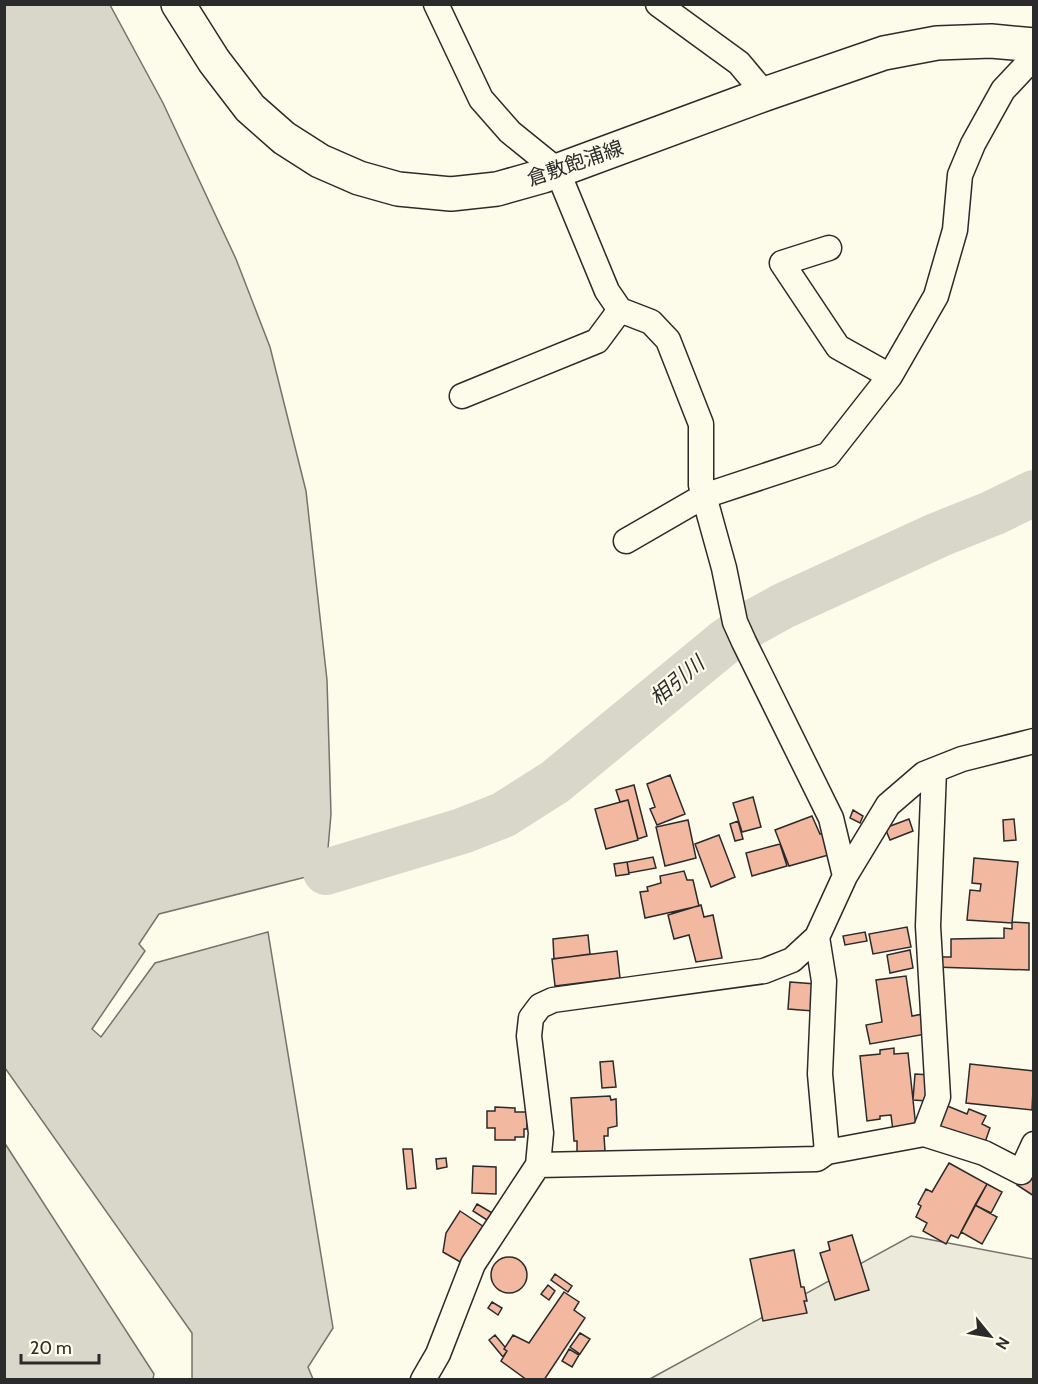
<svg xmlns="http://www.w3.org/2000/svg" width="1038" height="1384" font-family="Cabin,'Noto Sans JP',sans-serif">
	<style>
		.green { fill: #ecebdb; stroke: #74746e; stroke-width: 1.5 }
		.water { fill: #d8d7c9; stroke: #74746e; stroke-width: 1.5 }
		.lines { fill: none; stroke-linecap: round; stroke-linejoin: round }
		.river { stroke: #d8d7c9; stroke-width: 46 }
		.building { fill: #f2b8a0; stroke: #2b2b2b; stroke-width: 1.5 }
		.minor-casing { stroke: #2b2b2b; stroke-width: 27 }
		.primary-casing { stroke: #2b2b2b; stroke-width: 36 }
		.minor { stroke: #fdfbea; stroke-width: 24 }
		.primary { stroke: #fdfbea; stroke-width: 33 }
		.labels { text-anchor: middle; stroke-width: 4.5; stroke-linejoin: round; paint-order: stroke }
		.street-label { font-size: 20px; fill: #2b2b2b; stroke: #fdfbea }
		.water-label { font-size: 21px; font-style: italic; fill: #2b2b2b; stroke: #fdfbea }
	</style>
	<rect width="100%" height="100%" fill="#fdfbea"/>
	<path class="green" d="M911 1236 1033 1259V1379L648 1380Z"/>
	<path class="water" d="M4 5H110L163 103 236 259 270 347 306 491 327 680 331 814 326 872 159 914 139 944 145 951 92 1029 101 1037 155 963 268 932 333 1328 308 1367 313 1379H192V1333L5 1068Z
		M4 1142 154 1374 153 1379H5Z"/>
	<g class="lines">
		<path class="river" d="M326 872 462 831 503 815 555 782 726 641 754 622 783 606 938 535 993 513 1034 493"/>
	</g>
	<path class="building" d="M670 775 685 814 657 825 650 809 655 807 647 784Z
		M634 785 647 836 638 839 628 800 620 802 616 790Z
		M753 797 761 827 742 832 733 803Z
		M628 800 638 840 606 849 595 809Z
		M853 810 863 816 860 823 850 818Z
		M812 816 820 834 826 832 832 854 789 866 775 830Z
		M909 819 913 831 890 840 885 828Z
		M1014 819 1016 840 1004 841 1003 820Z
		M688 820 696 858 665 866 656 827Z
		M738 821 743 839 735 841 730 824Z
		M719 835 735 877 711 887 695 844Z
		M780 844 787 866 752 876 746 853Z
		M653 857 656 868 629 873 627 862Z
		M974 858 1018 862 1012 923 967 920 970 890 980 891 981 884 972 883Z
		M627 862 629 874 616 876 614 864Z
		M684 871 687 880H693L699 906 645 918 640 892 648 891 647 887 661 883 660 876Z
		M701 905 704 917 713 915 722 958 696 962 689 935 674 939 668 915Z
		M1012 922 1029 923V970L934 967V957H951V939L1004 938V928L1012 929Z
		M907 927 911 947 873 954 869 934Z
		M865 932 867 941 845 945 843 936Z
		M588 935 590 954 554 959 553 939Z
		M910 950 913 968 890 973 887 955Z
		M617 951 620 978 555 986 552 959Z
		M906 976 912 1016 923 1014 926 1034 870 1044 866 1025 882 1022 876 980Z
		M790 982 816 984 813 1011 788 1009Z
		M894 1048V1054L908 1053 916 1128 893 1131 891 1115 880 1116V1119L867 1121 860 1056 880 1054V1050Z
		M613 1061 616 1087 602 1088 600 1062Z
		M970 1064 1034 1071 1032 1110 966 1103Z
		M915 1074 930 1075 927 1101 913 1100Z
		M610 1096 611 1100 616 1099 617 1126 608 1128V1136H604L605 1151 577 1153V1141H574L571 1098Z
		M945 1105 967 1114 969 1109 986 1116 982 1124 990 1128 983 1148 933 1130Z
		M495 1107 515 1108V1112H527V1129H524V1137H515V1140H495V1128H487V1111H495Z
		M403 1149H412L416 1188 407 1189Z
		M446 1158 447 1167 437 1169 436 1159Z
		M949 1163 987 1184 958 1238 951 1235 946 1244 923 1231 927 1223 916 1217 921 1206 918 1204 926 1189 932 1192Z
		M1032 1164 1034 1165V1196L1017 1185Z
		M473 1166 496 1167V1194L472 1193Z
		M987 1184 1002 1192 991 1213 975 1205Z
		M477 1204 494 1214 490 1222 473 1211Z
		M975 1205 997 1217 982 1244 961 1232Z
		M460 1211 484 1227 462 1263 443 1252 446 1233Z
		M852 1235 869 1290 835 1300 820 1253 830 1250 828 1242Z
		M794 1250 801 1287H804L807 1301H804L807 1313 763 1321 750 1259Z
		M491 1275a18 18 0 1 1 36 0a18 18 0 1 1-36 0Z
		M555 1274 572 1286 568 1292 551 1280Z
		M548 1285 555 1291 549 1300 541 1294Z
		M564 1292 579 1302 574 1310 585 1318 544 1380H527L501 1361 507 1351 504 1349 513 1335 529 1343Z
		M492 1302 502 1308 498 1315 488 1308Z
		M580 1333 590 1339 580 1354 570 1347Z
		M495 1335 505 1347 504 1349 507 1351 503 1357 489 1340Z
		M569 1349 579 1355 572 1367 562 1361Z"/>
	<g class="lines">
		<defs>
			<path id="minor" d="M436 4 481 99 510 132 557 170 607 291 620 310 651 322 668 340 701 424V485L724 568 735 622 744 642 831 818 845 876
				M658 4 739 63 765 94
				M890 376 936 296 955 230 960 175 973 144 1003 90 1034 57
				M462 396 597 341 620 310
				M626 541 704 496 828 455 890 376 838 347 782 263 829 248
				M817 937 824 981 820 1074 827 1152
				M924 1134 984 1153 1021 1172 1034 1144
				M538 1165 817 1159 827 1152 924 1134 938 1097 928 926 934 770
				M423 1380 438 1354 473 1264 538 1165 541 1133 529 1036 531 1018 540 1006 553 1000 764 971 792 960 817 937 845 876 888 805 924 774 962 759 1034 741"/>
			<path id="primary" d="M178 4 214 61 250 108 284 138 320 161 359 178 398 189 451 194 497 189 543 176 765 94 884 53 937 43 991 41 1034 45"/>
		</defs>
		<use href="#minor" class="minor-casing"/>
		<use href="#primary" class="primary-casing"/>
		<use href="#minor" class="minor"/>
		<use href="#primary" class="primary"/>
	</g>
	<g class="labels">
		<g class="street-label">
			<text transform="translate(575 163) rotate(-19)" y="7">倉敷飽浦線</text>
		</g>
		<g class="water-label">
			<text transform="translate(677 681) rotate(-40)" y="7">相引川</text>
		</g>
	</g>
	<rect width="1038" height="1384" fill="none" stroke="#2b2b2b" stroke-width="12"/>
	<g transform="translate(990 1336) rotate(120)" stroke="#fdfbea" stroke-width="4.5" paint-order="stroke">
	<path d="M0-4.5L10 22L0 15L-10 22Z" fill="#2b2b2b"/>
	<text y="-9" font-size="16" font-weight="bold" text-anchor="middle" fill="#2b2b2b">N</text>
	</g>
	<path d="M21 1354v9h78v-9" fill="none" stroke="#2b2b2b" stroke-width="3"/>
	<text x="30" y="1354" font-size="18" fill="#2b2b2b" stroke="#fdfbea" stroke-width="4.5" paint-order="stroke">20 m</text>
</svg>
